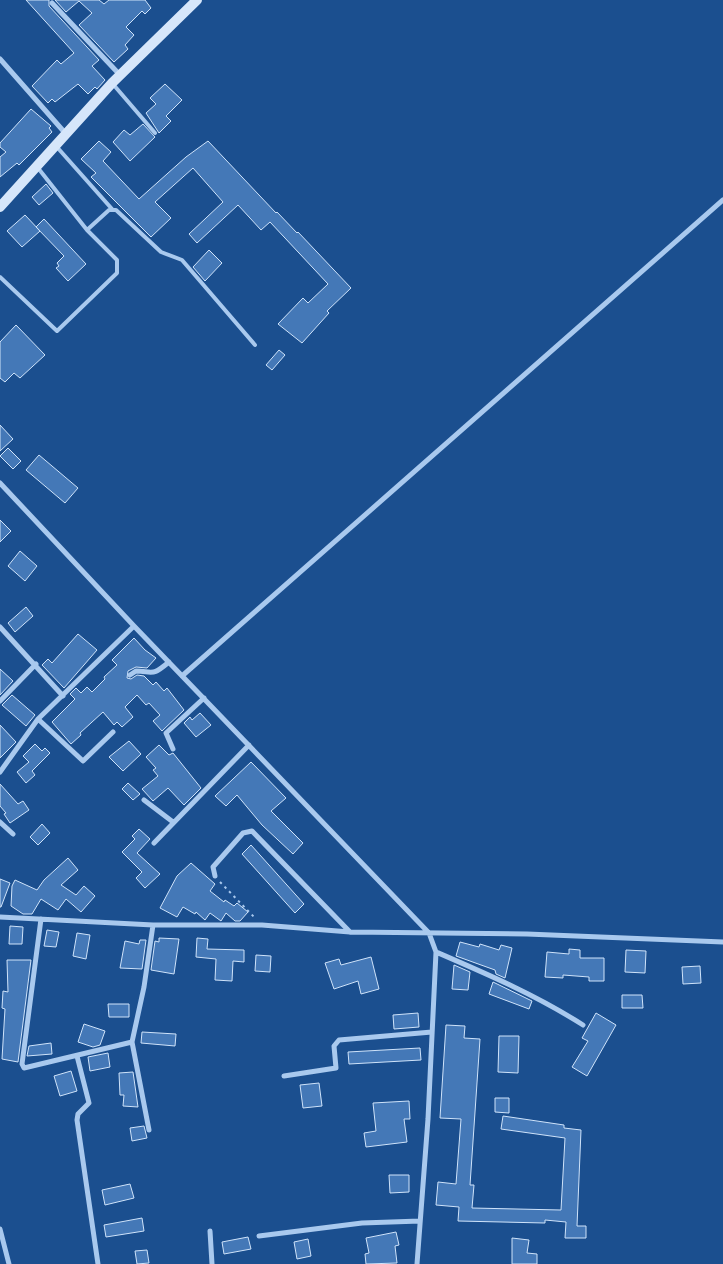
<svg xmlns="http://www.w3.org/2000/svg" width="723" height="1264" font-family="'Asap Condensed',sans-serif">
	<style>
		.building { fill: #4478b7; stroke: #cfe3fa }
		.lines { fill: none; stroke-linecap: round; stroke-linejoin: round }
		.path { stroke: #a9c9ee; stroke-width: 2; stroke-dasharray: 2.5 4; stroke-linecap: butt }
		.service { stroke: #a9c9ee; stroke-width: 4 }
		.minor { stroke: #a9c9ee; stroke-width: 5 }
		.secondary { stroke: #d6e6fa; stroke-width: 10 }
	</style>
	<rect width="100%" height="100%" fill="#1b4f8f"/>
	<path class="building" d="M26 0H49V6L99 60 92 66 105 80 97 89 95 87 88 94 78 84 55 102 52 99 48 103 32 86 57 60 61 64 74 53Z
		M55 0H99L104 4 109 0H145L151 8 145 14 142 11 126 27 134 35 125 45 128 49 114 62 79 25 92 13 79 1 66 12Z
		M165 84 182 100 166 116 171 121 159 133 146 113 156 104 150 98Z
		M31 109 51 126 49 128 52 132 19 165 17 163 0 177V157L6 152 0 147V143Z
		M143 124 155 137 130 161 113 142 124 130 130 135Z
		M99 141 111 152 103 161 139 199 186 157 208 141 276 213 277 212 297 233 298 232 351 288 327 311 329 313 302 343 278 324 303 298 308 303 328 284 270 222 261 230 238 205 197 243 189 234 223 202 193 168 155 202 171 218 151 237 91 177 96 173 81 159Z
		M46 184 53 193 39 205 32 197Z
		M25 215 40 231 22 247 7 231Z
		M44 219 86 264 68 281 56 268 59 266 57 263 64 256 36 227Z
		M209 250 222 263 205 281 193 267Z
		M16 325 45 355 20 378 14 373 5 382 0 378V342Z
		M279 350 285 355 272 370 266 365Z
		M0 425 13 439 0 451Z
		M8 448 21 461 13 469 0 456Z
		M39 455 78 488 65 503 26 470Z
		M0 520 11 531 0 542Z
		M20 551 37 566 25 581 8 566Z
		M26 607 33 616 15 632 8 623Z
		M78 634 97 650 64 688 42 665 48 659 52 663Z
		M134 638 145 650 156 658 147 668 136 667 128 671 127 678 131 679 137 675 144 676 153 685 156 682 164 691 167 688 184 710 162 731 153 721 160 715 149 703 146 705 137 695 125 707 133 717 122 727 117 722 114 725 103 712 80 733 81 735 71 744 52 722 75 699 70 694 76 688 81 693 87 687 92 692 105 679 104 677 117 665 112 660Z
		M0 669 13 681 0 695Z
		M12 695 35 715 26 726 2 705Z
		M200 713 211 725 196 737 184 723 190 717 192 720Z
		M0 725 16 742 0 758Z
		M129 741 141 754 123 771 109 757Z
		M35 744 42 751 45 748 50 753 32 771 35 775 26 783 17 772 29 762 23 756Z
		M159 745 169 755 173 753 201 788 184 805 168 788 153 801 142 789 158 776 153 770 156 768 146 757Z
		M251 762 286 798 271 811 303 843 293 854 262 825 237 795 226 806 215 796Z
		M128 783 140 794 133 800 122 789Z
		M0 784 18 804 23 801 29 810 10 823 4 814 6 813 0 806Z
		M42 824 50 833 38 845 30 837Z
		M139 829 150 839 137 853 160 874 145 888 136 878 142 872 122 852 135 839 132 836Z
		M251 845 304 904 295 913 242 854Z
		M68 858 78 870 61 885 76 895 84 886 95 896 81 912 66 899 58 910 41 899 32 914H23L11 906 12 886 15 880 37 890 44 880Z
		M191 863 215 884 210 891 224 902 225 900 234 906 237 903 248 912 240 921H235L226 913 221 921 210 913 205 920 196 912 195 914 183 907 177 917 160 908 177 876Z
		M0 879 10 883 1 907H0Z
		M10 926 23 927 22 944H9Z
		M47 930 59 932 56 947 44 946Z
		M77 933 90 935 86 959 73 956Z
		M159 938 179 939 174 974 151 970 155 941 159 942Z
		M197 938 208 939 207 949 244 950V962L233 961 232 981 215 980 216 959 196 957Z
		M140 940H146L142 969 120 968 125 941 139 944Z
		M460 942 479 947 480 944 499 950 501 945 512 948 505 978 496 974 495 970 456 956Z
		M569 949 580 950V958H604V981H589V977L563 975V978L545 977 547 952 569 954Z
		M626 950 646 951 645 973 625 972Z
		M256 955 271 956 270 972 255 971Z
		M371 957 379 989 361 994 358 981 334 989 325 963 339 959 341 965Z
		M7 960H31L18 1062 2 1059 5 1009 2 1008 3 991 8 992Z
		M454 965 470 972 468 990 452 989Z
		M700 966 701 983 683 984 682 967Z
		M493 982 532 1001 529 1009 489 994Z
		M622 995H642L643 1008H622Z
		M108 1004H129V1017H109Z
		M418 1013 419 1027 394 1029 393 1015Z
		M596 1013 616 1025 587 1076 572 1067 588 1041 582 1038Z
		M84 1024 105 1031 100 1045 93 1047 78 1042Z
		M446 1025 465 1026 464 1038 480 1039 470 1185H474L472 1208 561 1210 565 1138 501 1129 503 1116 564 1125V1128L581 1130 577 1226H586V1238H565L566 1222 545 1220V1223L458 1221 459 1207 436 1205 438 1182 456 1184 461 1119 440 1118Z
		M142 1032 176 1034 175 1046 141 1043Z
		M499 1036H519L518 1073 498 1072Z
		M51 1043 52 1054 27 1056 29 1046Z
		M420 1048 421 1060 349 1064 348 1052Z
		M108 1053 110 1067 90 1071 88 1057Z
		M71 1071 77 1091 60 1096 54 1076Z
		M133 1072 138 1107 123 1106 124 1095H120L119 1073Z
		M319 1083 322 1106 303 1108 300 1085Z
		M495 1098H509V1113L495 1112Z
		M409 1101 410 1119H404L407 1142 366 1147 364 1133 376 1131 373 1103Z
		M144 1126 147 1138 132 1141 130 1128Z
		M389 1175H409V1192L390 1193Z
		M130 1184 134 1198 105 1205 102 1190Z
		M142 1218 144 1231 106 1237 104 1225Z
		M396 1232 399 1245 395 1246 397 1263 366 1264 365 1254 369 1253 366 1238Z
		M248 1237 251 1249 224 1254 222 1242Z
		M512 1238 529 1240 527 1253 537 1254V1264H512Z
		M308 1239 311 1256 297 1259 294 1242Z
		M147 1250 149 1263 137 1264 135 1251Z"/>
	<g class="lines">
		<path class="path" d="M220 882 255 918"/>
		<path class="service" d="M112 83 155 133
			M56 146 112 209
			M87 230 109 210H116L161 252 182 260 255 345
			M0 277 57 331 117 273V260L87 230 38 168"/>
		<path class="minor" d="M52 3 120 75
			M0 59 66 134
			M0 483 134 626 429 933 436 952 428 1119 417 1264
			M0 627 63 696
			M130 675 136 671C155 672 152 676 169 662
			M182 676 723 200
			M0 701 36 664
			M38 719 83 761 113 732
			M173 749 166 733 204 698
			M0 772 38 719 134 626
			M144 800 173 822
			M0 822 13 834
			M154 843 249 745
			M215 876 213 867 243 833 252 831 350 932
			M0 917 153 925H262L350 932 527 934 723 942
			M41 919 22 1064 24 1068 132 1042
			M436 952C487 974 536 995 583 1025
			M77 1056 89 1103 78 1114 77 1120 98 1264
			M284 1076 336 1068 334 1046 339 1040 432 1032
			M149 1130 132 1042 144 987 153 925
			M0 1229 9 1264
			M210 1231 212 1264
			M259 1236 362 1223 420 1221"/>
		<path class="secondary" d="M0 207 112 83 197 0"/>
	</g>
</svg>
